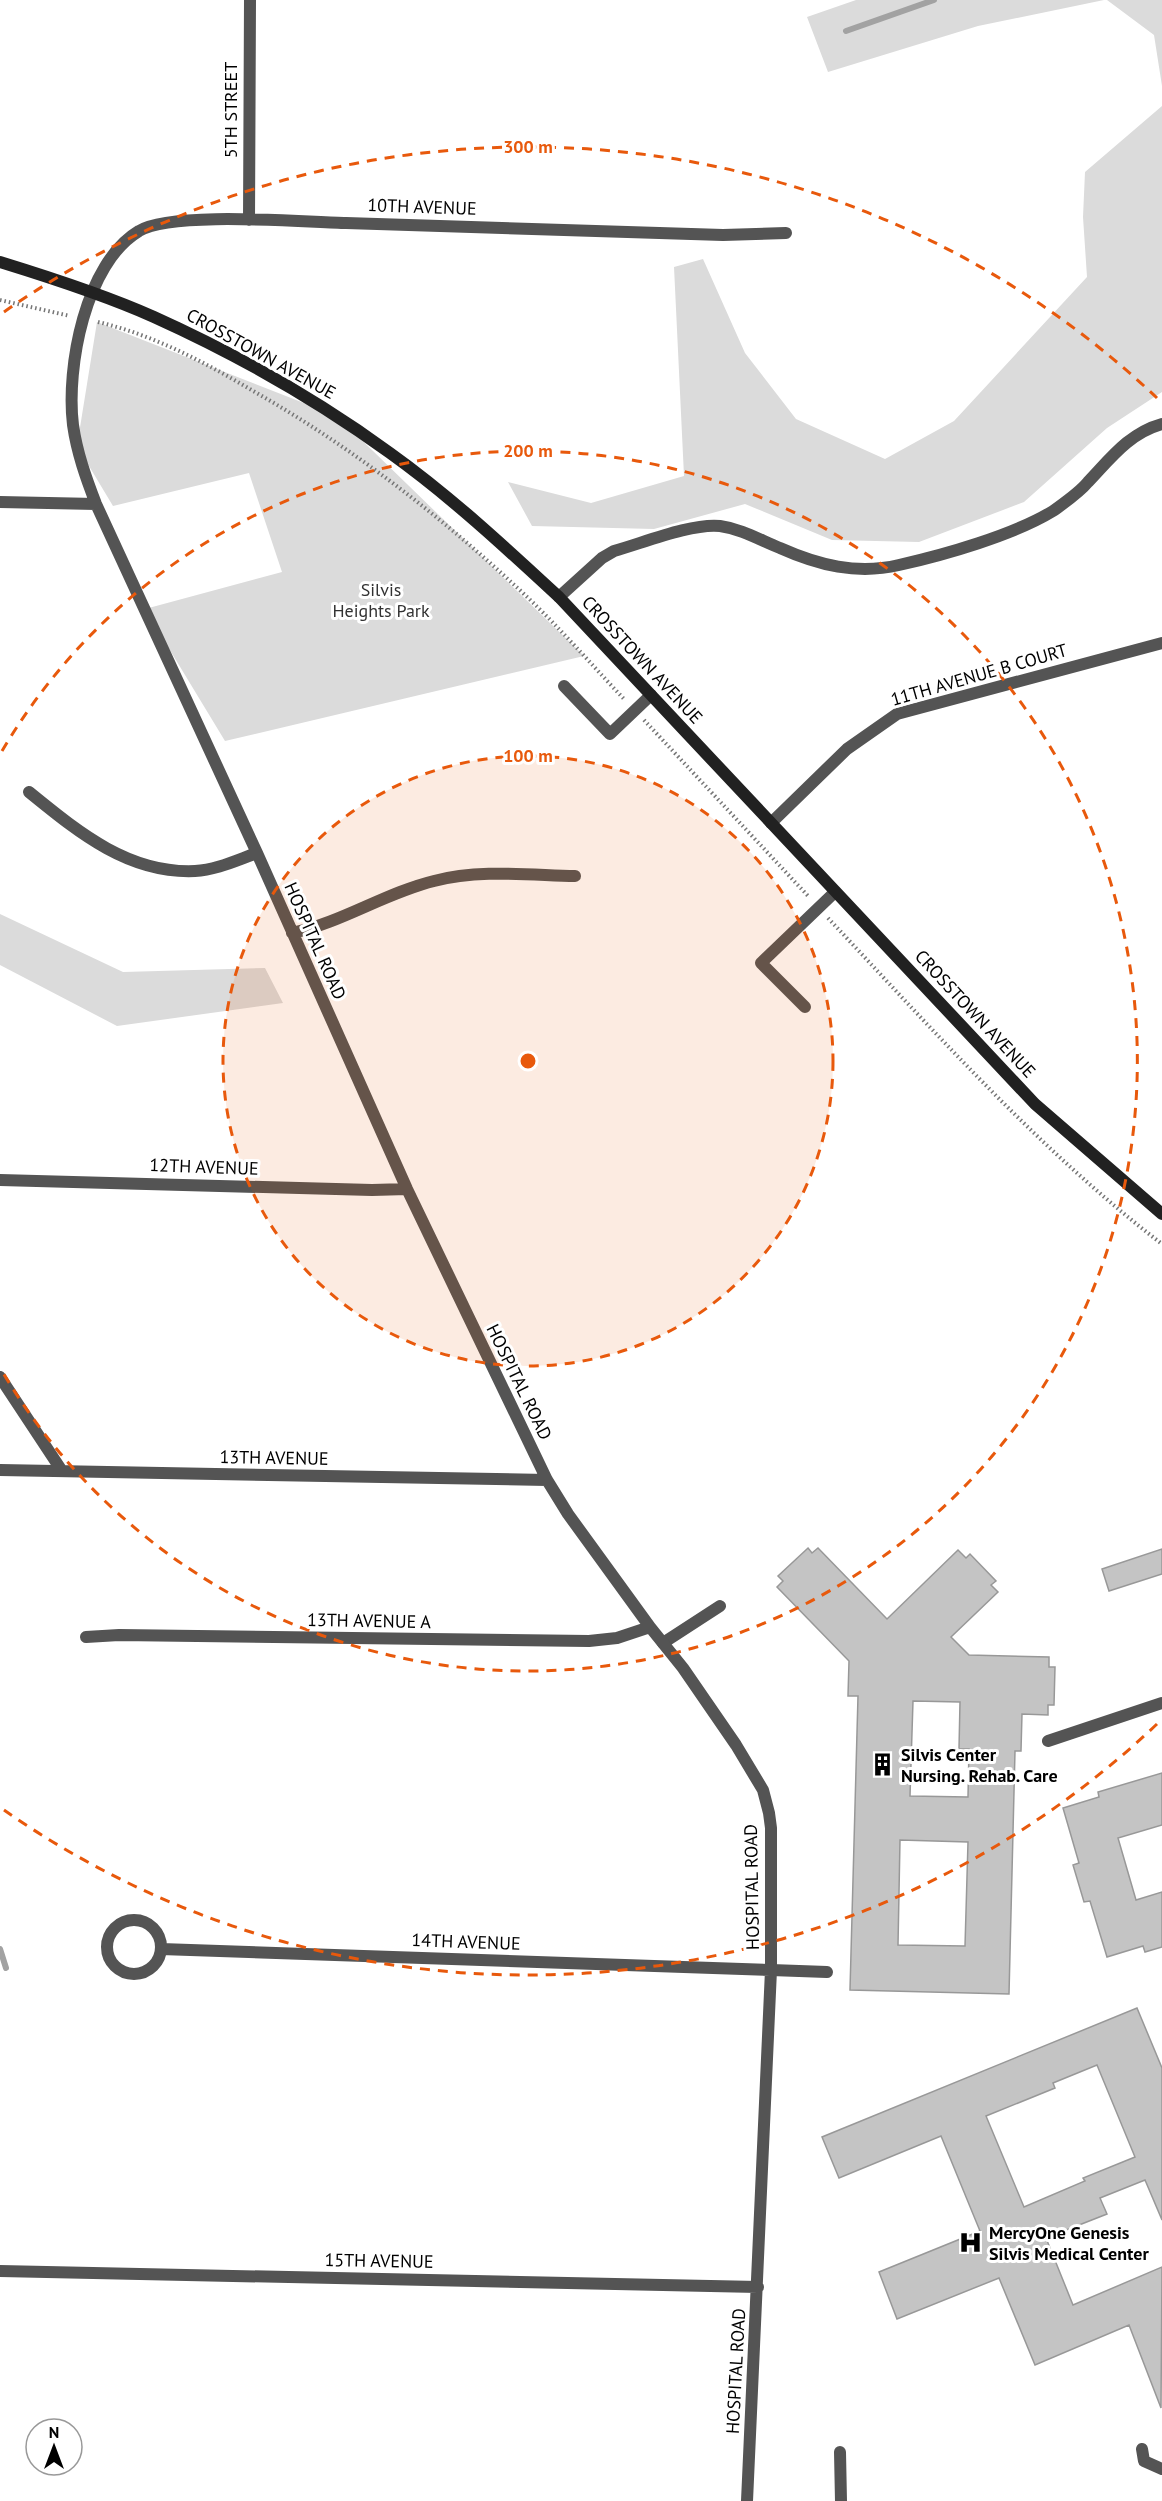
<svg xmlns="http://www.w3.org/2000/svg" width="1162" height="2501" font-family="'PT Sans',sans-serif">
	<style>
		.green { fill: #dbdbdb }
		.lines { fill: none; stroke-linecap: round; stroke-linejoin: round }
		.stream { stroke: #a2a2a2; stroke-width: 6 }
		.building { fill: #c4c4c4; stroke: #989898; stroke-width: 1.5; fill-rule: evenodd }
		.path { stroke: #767676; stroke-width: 4; stroke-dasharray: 1.5 3; stroke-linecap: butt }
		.lane { stroke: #545454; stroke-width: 12 }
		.street { stroke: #545454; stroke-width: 12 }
		.secondary { stroke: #212121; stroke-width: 12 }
		.ring { fill: none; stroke: #e8590c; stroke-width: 3; stroke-dasharray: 10 8 }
		.labels { text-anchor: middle; stroke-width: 6; stroke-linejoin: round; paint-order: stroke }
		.street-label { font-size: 18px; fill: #000; stroke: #fff }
		.park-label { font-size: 18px; fill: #323232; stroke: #fff }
		.poi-label { font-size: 18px; font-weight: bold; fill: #000; stroke: #fff; text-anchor: start }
		.centre { fill: #e8590c; stroke: #fff; stroke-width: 3 }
		.ring-label { font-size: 18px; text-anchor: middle; font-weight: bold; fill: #e8590c; stroke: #fff; stroke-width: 6; stroke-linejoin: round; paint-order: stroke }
	</style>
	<rect width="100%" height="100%" fill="#fff"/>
	<path class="green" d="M856 0H1104L978 26 828 72 807 17Z
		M1107 0H1162V86L1154 35Z
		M1162 106V392L1107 428 1024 502 919 542 832 540 745 504 654 529 532 526 508 482 591 503 684 476 674 267 703 259 745 353 796 419 885 459 954 421 1087 277 1083 217 1085 172Z
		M97 322 337 416 584 656 225 741 145 609 282 572 249 473 113 506 77 446Z
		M0 914 123 972 265 968 283 1003 117 1026 0 965Z"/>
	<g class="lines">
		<path class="stream" d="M846 31 934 0
			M0 1949 6 1968"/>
	</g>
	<path class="building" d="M808 1548 812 1553 818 1548 887 1619 958 1550 966 1558 970 1554 996 1581 991 1585 998 1592 951 1637 969 1655 1049 1657V1667H1055L1054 1705H1048V1715L1022 1714 1021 1751H1015L1009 1994 850 1990 858 1696H848L849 1661 777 1587 783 1581 778 1576ZM913 1701 960 1702 959 1749H969L968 1797 910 1796ZM900 1840 968 1842 965 1946 898 1945Z
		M1162 1549V1574L1109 1591 1102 1569Z
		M1162 1773V1825L1118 1838 1136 1900 1162 1892V1947L1145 1952 1143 1946 1107 1957 1090 1901 1084 1902 1073 1865 1079 1863 1063 1808 1099 1797 1098 1792Z
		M1137 2008 1162 2068V2220L1145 2180 1100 2198 1107 2214 1046 2238 1073 2305 1162 2267 1161 2408 1129 2325 1035 2365 999 2278 897 2319 879 2272 980 2231 941 2136 839 2178 822 2137ZM1097 2065 1135 2157 1083 2178 1085 2181 1024 2207 986 2116 1055 2088 1053 2083Z"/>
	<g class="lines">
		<path class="path" d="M0 300 70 316
			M98 322C154 335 206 363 255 392 353 448 442 517 524 594 559 627 591 664 624 699
			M644 720 809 897
			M828 918C934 1031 1038 1149 1162 1244"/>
		<path class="lane" d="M564 686 610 734 651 695
			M805 1007 761 963 835 892
			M663 1643 720 1606
			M1048 1741 1162 1703
			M771 1970 827 1972
			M1142 2449 1144 2461 1162 2469
			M840 2452 841 2501"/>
		<path class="street" d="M249 220 250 0
			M0 502 96 504
			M559 597 602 558 614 551C643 543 692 523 720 526 742 529 760 540 780 548 818 565 857 575 899 565 944 555 1014 535 1053 511 1064 503 1079 493 1088 482 1110 459 1129 433 1162 424
			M29 792C77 831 128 874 195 871 216 870 237 860 257 853
			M771 823 847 749 897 714 1162 643
			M292 933C341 923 385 893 434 881 479 869 529 875 575 876
			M0 1180 372 1190 407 1189
			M0 1377 62 1471
			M0 1470 547 1480
			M86 1637 119 1635 589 1641 617 1638 650 1627
			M107 1947a27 27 0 1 1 54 0a27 27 0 1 1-54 0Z
			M161 1949 771 1970
			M0 2271 758 2287
			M747 2501 771 1970V1828L769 1813 763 1790 736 1745 683 1668 650 1627 568 1514 547 1480 407 1189 257 853 96 504C86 478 77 453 73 425 66 368 85 263 139 231 171 211 303 222 346 223 472 227 598 231 723 235L786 233"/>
		<path class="secondary" d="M0 262C52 278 105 295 154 317 236 354 317 400 390 453 450 496 505 547 559 597L1035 1104 1162 1214"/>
	</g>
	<circle cx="528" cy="1061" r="305" fill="#e8590c" fill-opacity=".12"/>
	<g class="ring">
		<circle cx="528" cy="1061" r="305"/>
		<path d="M2 751A610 610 0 1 1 2 1371"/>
		<path d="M1157 1724A914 914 0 0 1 4 1810M4 312A914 914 0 0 1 1157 398"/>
	</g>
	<defs>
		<symbol id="building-bare" viewBox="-9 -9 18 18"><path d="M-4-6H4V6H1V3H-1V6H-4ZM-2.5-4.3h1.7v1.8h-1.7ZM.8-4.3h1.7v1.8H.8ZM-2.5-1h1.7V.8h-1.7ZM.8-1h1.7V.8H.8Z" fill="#000" stroke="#fff" stroke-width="2.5" paint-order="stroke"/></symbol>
		<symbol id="hospital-bare" viewBox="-9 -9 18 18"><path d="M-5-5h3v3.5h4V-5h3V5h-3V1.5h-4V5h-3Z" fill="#000" stroke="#fff" stroke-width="2.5" paint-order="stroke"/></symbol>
	</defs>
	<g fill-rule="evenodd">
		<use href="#building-bare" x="866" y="1748" width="33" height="33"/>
		<use href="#hospital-bare" x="954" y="2226" width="33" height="33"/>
	</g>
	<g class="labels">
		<g class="street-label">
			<text transform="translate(231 110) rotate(-90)" y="6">5TH STREET</text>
			<text transform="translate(422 207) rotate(2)" y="6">10TH AVENUE</text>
			<text transform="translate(261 354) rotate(29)" y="6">CROSSTOWN AVENUE</text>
			<text transform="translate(642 660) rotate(47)" y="6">CROSSTOWN AVENUE</text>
			<text transform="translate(979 675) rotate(-16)" y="6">11TH AVENUE B COURT</text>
			<text transform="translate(315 941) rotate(66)" y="6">HOSPITAL ROAD</text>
			<text transform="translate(975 1014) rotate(47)" y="6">CROSSTOWN AVENUE</text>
			<text transform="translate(204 1167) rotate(2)" y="6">12TH AVENUE</text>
			<text transform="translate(519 1382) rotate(64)" y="6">HOSPITAL ROAD</text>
			<text transform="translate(274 1458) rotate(1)" y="6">13TH AVENUE</text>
			<text transform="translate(369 1621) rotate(1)" y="6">13TH AVENUE A</text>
			<text transform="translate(752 1887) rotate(-91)" y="6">HOSPITAL ROAD</text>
			<text transform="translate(466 1942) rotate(2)" y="6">14TH AVENUE</text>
			<text transform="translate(379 2261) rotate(1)" y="6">15TH AVENUE</text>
			<text transform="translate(736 2371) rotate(-87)" y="6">HOSPITAL ROAD</text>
		</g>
		<g class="park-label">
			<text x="381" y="596">Silvis<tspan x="381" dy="21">Heights Park</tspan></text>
		</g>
		<g class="poi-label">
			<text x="901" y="1761">Silvis Center<tspan x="901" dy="21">Nursing. Rehab. Care</tspan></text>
			<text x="989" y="2239">MercyOne Genesis<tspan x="989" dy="21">Silvis Medical Center</tspan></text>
		</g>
	</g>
	<circle cx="528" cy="1061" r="9" class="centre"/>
	<g class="ring-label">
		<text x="528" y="153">300 m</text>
		<text x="528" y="457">200 m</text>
		<text x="528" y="762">100 m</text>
	</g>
	<g transform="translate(54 2447)"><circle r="28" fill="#ffffff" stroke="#999999" stroke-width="1.5"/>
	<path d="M0-4.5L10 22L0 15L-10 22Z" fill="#000000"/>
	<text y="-9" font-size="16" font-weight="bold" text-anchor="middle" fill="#000000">N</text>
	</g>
</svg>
